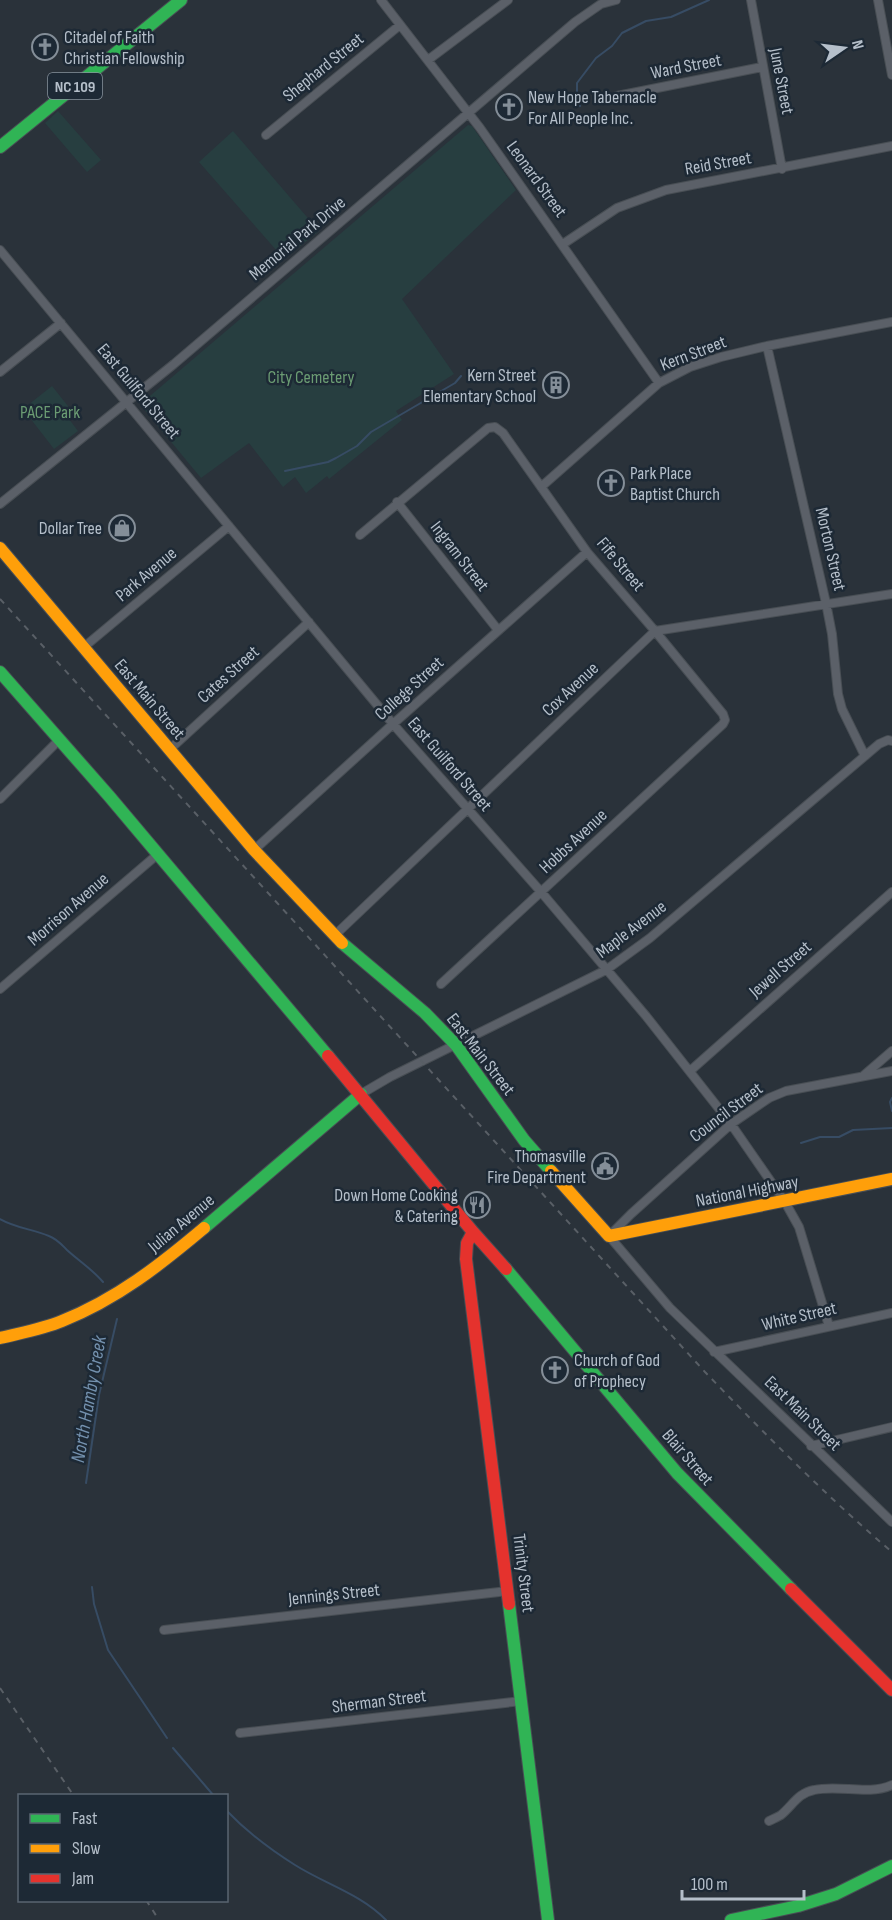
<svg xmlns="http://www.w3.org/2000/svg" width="892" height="1920" font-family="'Sofia Sans Condensed',sans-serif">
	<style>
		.green { fill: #273e40 }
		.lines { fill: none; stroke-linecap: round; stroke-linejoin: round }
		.stream { stroke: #374c64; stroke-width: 2 }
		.street-casing { stroke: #484e54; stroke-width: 10 }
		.fast-casing { stroke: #484e54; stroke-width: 14 }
		.slow-casing { stroke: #484e54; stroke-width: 14 }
		.jam-casing { stroke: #484e54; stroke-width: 14 }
		.street { stroke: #5b6068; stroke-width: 8 }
		.fast { stroke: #30b455; stroke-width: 12 }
		.slow { stroke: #ff9f0a; stroke-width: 12 }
		.jam { stroke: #e5322d; stroke-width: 12 }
		.rail { stroke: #595f66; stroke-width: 2; stroke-dasharray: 6 6; stroke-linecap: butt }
		.labels { text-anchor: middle; stroke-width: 5; stroke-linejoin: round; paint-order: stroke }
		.shield { fill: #1d2935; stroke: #87929d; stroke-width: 1.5 }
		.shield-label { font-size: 16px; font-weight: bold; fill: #b5bfca }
		.poi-label { font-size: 18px; fill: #b5bfca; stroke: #1d2935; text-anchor: start }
		.street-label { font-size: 18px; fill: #b5bfca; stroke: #1d2935 }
		.park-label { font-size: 18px; fill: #6b9c73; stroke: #1d2935 }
		.water-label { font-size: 20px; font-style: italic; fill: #7491ae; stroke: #1d2935 }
	</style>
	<rect width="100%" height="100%" fill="#2a323a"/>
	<path class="green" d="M58 111 101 160 87 172 45 123Z
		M468 125 472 126 516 190 402 299 454 374 396 411 402 420 329 479 327 476 306 493 295 477 283 487 249 443 201 478 143 408 144 401Z
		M233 131 319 231 284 259 199 162Z
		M52 386 75 415 69 419 78 431 54 449 23 409Z"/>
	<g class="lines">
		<path class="stream" d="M580 106 577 97V83L596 58 612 46 622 33 646 21 671 17 709 0
			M285 471 328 462 336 458 357 446 371 432 455 383 461 376
			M892 1098 890 1102 892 1111
			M801 1143 820 1137H839L853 1130 892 1128
			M0 1219C16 1228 32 1229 49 1236 57 1239 61 1244 67 1250 79 1261 92 1269 103 1282
			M86 1483 99 1395 117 1319
			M92 1587 94 1604 108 1650 167 1738
			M173 1748 214 1796
			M226 1810C246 1831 271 1850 295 1865 325 1884 361 1894 386 1920"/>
		<defs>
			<path id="street" d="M381 0 480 128 659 383
				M751 0 782 169
				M878 0 892 75
				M428 60 508 0
				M617 96 762 67
				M266 135 400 25
				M563 244 617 208 666 190 892 146
				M0 250 393 724 542 893 646 1016 731 1124 785 1202 799 1227 829 1326
				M767 346 826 603 832 634 838 694 842 709 865 756
				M0 372 61 323
				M541 487 659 383 690 367 721 357 767 346 892 322
				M397 502 498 630
				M0 504 174 364 575 22 601 4 616 0
				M360 535 488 428 495 427 503 433 587 552 655 631 723 714 725 720 723 724 441 984
				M84 647 229 526
				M169 750 309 622
				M0 799 58 741
				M254 850 393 724 587 552
				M334 936 655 631 892 594
				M0 989 158 854
				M690 1071 892 892
				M892 1071 786 1091 769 1098 731 1124 631 1214 609 1236 670 1308 892 1522
				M863 1076 892 1051
				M361 1094 390 1077 606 970 650 938 879 744 888 740 892 741
				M714 1352 892 1313
				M811 1446 892 1427
				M164 1630 508 1591
				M240 1733 522 1701
				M769 1821C773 1819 778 1817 781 1815 793 1805 798 1793 814 1790 840 1784 867 1796 892 1785"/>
			<path id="fast" d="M0 147 181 0
				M0 672 109 796 328 1056
				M342 943 425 1013 456 1045 524 1140 551 1171
				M204 1228 361 1094
				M506 1269 677 1473 791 1589
				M509 1604 548 1920
				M731 1920 798 1906 836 1894 892 1866"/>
			<path id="slow" d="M0 548 254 850 342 943
				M551 1171 609 1236 892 1179
				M0 1338C20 1333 43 1329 62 1321 117 1299 160 1265 204 1228"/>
			<path id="jam" d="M328 1056 473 1232 506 1269
				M473 1232 467 1243 466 1259 509 1604
				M791 1589 892 1690"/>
		</defs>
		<use href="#street" class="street-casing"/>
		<use href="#fast" class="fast-casing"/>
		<use href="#slow" class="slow-casing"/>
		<use href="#jam" class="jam-casing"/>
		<use href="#street" class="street"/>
		<use href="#fast" class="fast"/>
		<use href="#slow" class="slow"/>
		<use href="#jam" class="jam"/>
		<path class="rail" d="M0 599 705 1372C765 1434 826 1496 892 1552
			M0 1688 74 1796
			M146 1900 159 1920"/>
	</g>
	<defs>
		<symbol id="church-ring" viewBox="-11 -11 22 22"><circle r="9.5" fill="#1d2935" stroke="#848e98" stroke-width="1.5"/><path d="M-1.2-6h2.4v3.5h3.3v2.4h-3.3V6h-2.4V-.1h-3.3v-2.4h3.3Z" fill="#848e98"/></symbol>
		<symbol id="building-ring" viewBox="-11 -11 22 22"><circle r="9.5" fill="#1d2935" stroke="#848e98" stroke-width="1.5"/><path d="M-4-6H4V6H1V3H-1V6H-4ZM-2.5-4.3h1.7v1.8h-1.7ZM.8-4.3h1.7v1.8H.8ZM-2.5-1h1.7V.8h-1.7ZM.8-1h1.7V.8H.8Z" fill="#848e98"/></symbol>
		<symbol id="shop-ring" viewBox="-11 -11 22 22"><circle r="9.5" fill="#1d2935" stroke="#848e98" stroke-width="1.5"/><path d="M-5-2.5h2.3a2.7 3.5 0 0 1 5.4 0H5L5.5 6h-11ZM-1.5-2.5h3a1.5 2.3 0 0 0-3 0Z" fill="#848e98"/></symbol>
		<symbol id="civic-ring" viewBox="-11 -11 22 22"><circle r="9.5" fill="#1d2935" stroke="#848e98" stroke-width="1.5"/><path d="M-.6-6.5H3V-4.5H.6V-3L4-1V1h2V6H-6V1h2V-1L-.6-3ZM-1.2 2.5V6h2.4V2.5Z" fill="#848e98"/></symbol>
		<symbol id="restaurant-ring" viewBox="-11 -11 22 22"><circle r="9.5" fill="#1d2935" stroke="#848e98" stroke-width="1.5"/><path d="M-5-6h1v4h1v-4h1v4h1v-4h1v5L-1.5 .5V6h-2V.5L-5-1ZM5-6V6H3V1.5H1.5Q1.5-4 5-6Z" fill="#848e98"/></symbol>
	</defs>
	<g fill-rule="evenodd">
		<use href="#church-ring" x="30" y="32" width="30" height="30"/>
		<use href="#church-ring" x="494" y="92" width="30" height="30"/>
		<use href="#building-ring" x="541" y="370" width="30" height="30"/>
		<use href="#church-ring" x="596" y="468" width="30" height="30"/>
		<use href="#shop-ring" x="107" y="513" width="30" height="30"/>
		<use href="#civic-ring" x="590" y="1151" width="30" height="30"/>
		<use href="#restaurant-ring" x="462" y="1190" width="30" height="30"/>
		<use href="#church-ring" x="540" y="1355" width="30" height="30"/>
	</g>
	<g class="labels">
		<rect class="shield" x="48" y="73" width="54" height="26" rx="4.5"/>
		<g class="shield-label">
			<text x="75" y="92">NC 109</text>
		</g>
		<g class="poi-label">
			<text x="64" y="43">Citadel of Faith<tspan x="64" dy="21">Christian Fellowship</tspan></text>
			<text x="528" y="103">New Hope Tabernacle<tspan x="528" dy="21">For All People Inc.</tspan></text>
			<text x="536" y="381" text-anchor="end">Kern Street<tspan x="536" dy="21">Elementary School</tspan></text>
			<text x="630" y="479">Park Place<tspan x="630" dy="21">Baptist Church</tspan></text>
			<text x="102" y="534" text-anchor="end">Dollar Tree</text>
			<text x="586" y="1162" text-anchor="end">Thomasville<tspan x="586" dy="21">Fire Department</tspan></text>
			<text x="458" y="1201" text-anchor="end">Down Home Cooking<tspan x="458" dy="21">&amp; Catering</tspan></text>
			<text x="574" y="1366">Church of God<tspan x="574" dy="21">of Prophecy</tspan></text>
		</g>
		<g class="street-label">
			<text transform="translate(686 66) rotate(-11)" y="6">Ward Street</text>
			<text transform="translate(323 67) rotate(-39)" y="6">Shephard Street</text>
			<text transform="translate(782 81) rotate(79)" y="6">June Street</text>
			<text transform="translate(718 163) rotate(-10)" y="6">Reid Street</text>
			<text transform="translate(537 179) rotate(54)" y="6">Leonard Street</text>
			<text transform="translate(297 238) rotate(-40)" y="6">Memorial Park Drive</text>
			<text transform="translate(693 353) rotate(-21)" y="6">Kern Street</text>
			<text transform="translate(139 391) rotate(50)" y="6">East Guilford Street</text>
			<text transform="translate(831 549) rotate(77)" y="6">Morton Street</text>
			<text transform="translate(460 556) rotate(52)" y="6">Ingram Street</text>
			<text transform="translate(621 564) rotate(50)" y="6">Fife Street</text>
			<text transform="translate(146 574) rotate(-40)" y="6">Park Avenue</text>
			<text transform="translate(228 674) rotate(-42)" y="6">Cates Street</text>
			<text transform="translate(409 688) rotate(-42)" y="6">College Street</text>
			<text transform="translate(570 689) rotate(-43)" y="6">Cox Avenue</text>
			<text transform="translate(150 699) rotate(50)" y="6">East Main Street</text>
			<text transform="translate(450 764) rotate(49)" y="6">East Guilford Street</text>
			<text transform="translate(573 841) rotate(-43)" y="6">Hobbs Avenue</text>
			<text transform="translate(68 909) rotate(-41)" y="6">Morrison Avenue</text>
			<text transform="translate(631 929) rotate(-37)" y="6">Maple Avenue</text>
			<text transform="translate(780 969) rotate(-41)" y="6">Jewell Street</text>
			<text transform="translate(481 1054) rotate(52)" y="6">East Main Street</text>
			<text transform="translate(726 1112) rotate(-37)" y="6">Council Street</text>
			<text transform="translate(747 1191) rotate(-11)" y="6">National Highway</text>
			<text transform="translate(181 1223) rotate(-40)" y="6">Julian Avenue</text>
			<text transform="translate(799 1316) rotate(-13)" y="6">White Street</text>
			<text transform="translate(803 1413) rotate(44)" y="6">East Main Street</text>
			<text transform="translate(688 1457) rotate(49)" y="6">Blair Street</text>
			<text transform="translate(524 1573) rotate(83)" y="6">Trinity Street</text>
			<text transform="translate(334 1594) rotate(-6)" y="6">Jennings Street</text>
			<text transform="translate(379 1701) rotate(-7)" y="6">Sherman Street</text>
		</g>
		<g class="park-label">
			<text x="311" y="383">City Cemetery</text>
			<text x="50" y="418">PACE Park</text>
		</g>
		<g class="water-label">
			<text transform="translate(88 1399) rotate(-80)" y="7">North Hamby Creek</text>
		</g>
	</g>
	<rect x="18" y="1794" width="210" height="108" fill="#1d2935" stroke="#5a6571" stroke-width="1.5"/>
	<rect x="30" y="1814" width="30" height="9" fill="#30b455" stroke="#5a6571" stroke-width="1.5"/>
	<text x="72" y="1824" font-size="18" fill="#b5bfca">Fast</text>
	<rect x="30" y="1844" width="30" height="9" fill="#ff9f0a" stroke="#5a6571" stroke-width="1.5"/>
	<text x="72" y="1854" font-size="18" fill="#b5bfca">Slow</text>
	<rect x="30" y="1874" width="30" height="9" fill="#e5322d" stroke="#5a6571" stroke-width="1.5"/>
	<text x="72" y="1884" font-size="18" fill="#b5bfca">Jam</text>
	<g transform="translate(844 48) rotate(76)" stroke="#1d2935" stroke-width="4.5" paint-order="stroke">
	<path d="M0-4.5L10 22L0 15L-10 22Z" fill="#b5bfca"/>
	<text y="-9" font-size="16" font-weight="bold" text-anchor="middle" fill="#b5bfca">N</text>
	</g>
	<path d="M682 1890v9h122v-9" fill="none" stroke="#b5bfca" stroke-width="3"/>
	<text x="691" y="1890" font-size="18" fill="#b5bfca" stroke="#1d2935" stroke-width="4.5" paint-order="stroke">100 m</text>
</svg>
